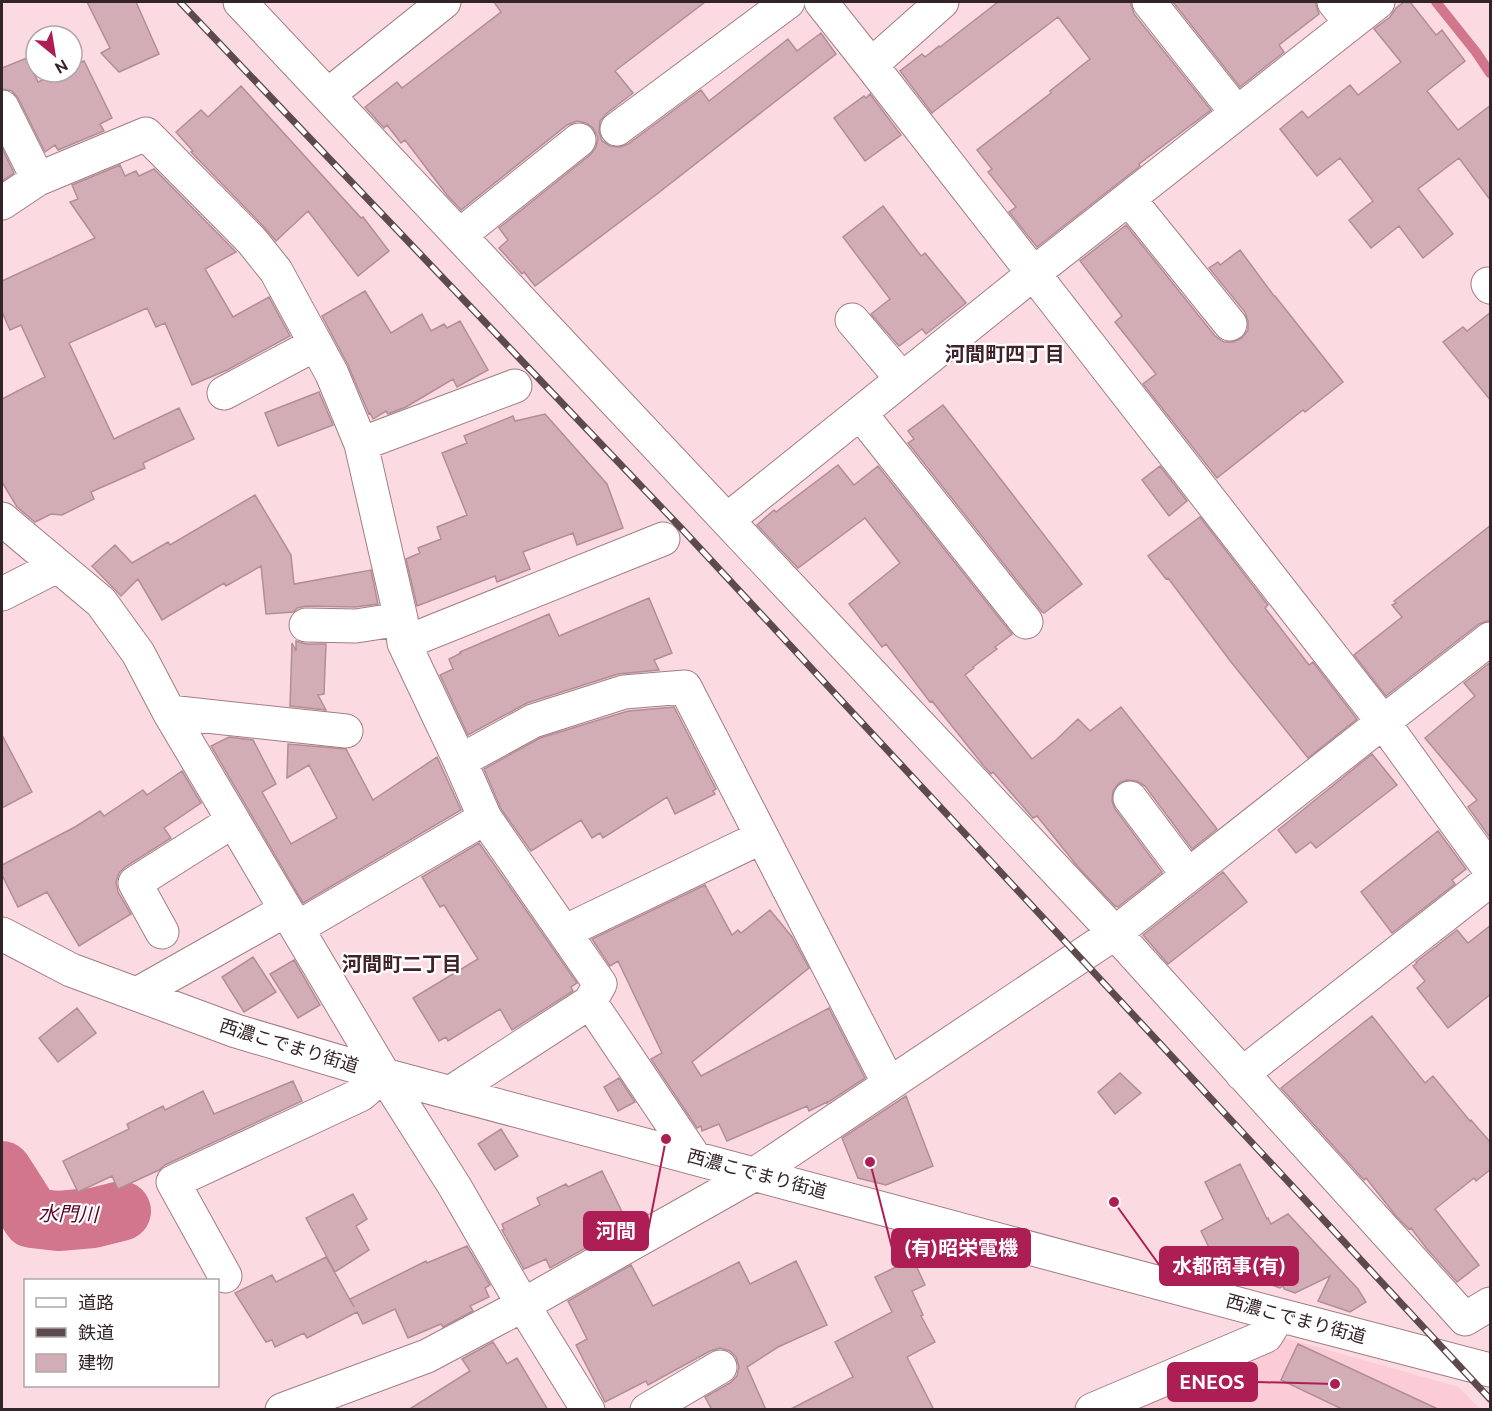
<svg xmlns="http://www.w3.org/2000/svg" width="1492" height="1411" font-family="Ubuntu,'Noto Sans JP',sans-serif">
	<style>
		.built { fill: #fcccd6 }
		.lines { fill: none; stroke-linecap: round; stroke-linejoin: round }
		.stream { stroke: #d2768e; stroke-width: 10 }
		.river { stroke: #d2768e; stroke-width: 60 }
		.building { fill: #d3adb5; stroke: #b28d95; stroke-width: 1.5 }
		.minor-casing { stroke: #a17d85; stroke-width: 35 }
		.minor { stroke: #fff; stroke-width: 33 }
		.rail-casing { stroke: #5c4a4d; stroke-width: 7 }
		.rail { stroke: #fff; stroke-width: 4.5; stroke-dasharray: 14; stroke-linecap: butt }
		.labels { text-anchor: middle; stroke-width: 4.5; stroke-linejoin: round; paint-order: stroke }
		.street-label { font-size: 18px; fill: #332427; stroke: #fff }
		.neighbourhood-label { font-size: 20px; font-weight: bold; fill: #40232a; stroke: #fff }
		.water-label { font-size: 20px; font-style: italic; fill: #5c0629; stroke: #fff }
		.leader { fill: none; stroke: #ad1e55; stroke-width: 2 }
		.callout-dot { fill: #ad1e55; stroke: #fff; stroke-width: 2 }
		.callout { fill: #ad1e55; stroke: #ad1e55; stroke-width: 2 }
		.callout-label { font-size: 20px; text-anchor: middle; font-weight: bold; fill: #fff }
	</style>
	<rect width="100%" height="100%" fill="#fbdbe1"/>
	<path class="built" d="M1278 1336 1459 1387 1480 1409 1108 1410Z"/>
	<g class="lines">
		<path class="stream" d="M1436 2 1476 52 1490 73"/>
		<path class="river" d="M2 1171 32 1218 58 1221 93 1218 121 1211"/>
	</g>
	<path class="building" d="M87 2H136L159 54 119 72 101 53 110 48Z
		M494 2H705L615 71 633 93 606 114 600 121 599 132 602 141 610 146 620 147 628 144 701 90 709 101 788 39 797 51 821 33 836 54 657 194 535 286 524 272 522 274 499 248 508 240 499 228 591 154 596 147 598 138 593 128 586 123 577 121 567 125 461 210 447 195 405 140 401 143 387 125 384 128 365 107 397 82 402 88 501 12Z
		M998 2H1131V5L1134 14 1211 110 1139 164 1140 166 1037 247 1009 212 1016 207 988 172 992 169 977 150 1051 93 1050 91 1090 59 1058 17 933 112 932 113 900 71 922 54 925 57 939 46 940 47Z
		M1173 2H1316V5L1319 14 1279 45 1284 52 1240 87Z
		M1404 2H1410L1436 35 1442 30 1465 61 1427 91 1458 130 1491 105V201L1459 158 1418 189 1453 234 1423 258 1399 226 1371 248 1349 220 1373 201 1340 158 1317 176 1280 129 1302 111 1308 118 1350 85 1358 95 1401 62 1374 29 1390 17 1396 8Z
		M27 58 38 82 60 72H72V66L84 61 112 118 100 124 104 131 58 150 55 145 45 152 18 98 12 91 2 89V68Z
		M241 86 361 218 363 217 389 251 358 276 308 211 276 241 265 228 191 152 193 151 176 132 201 110 208 117Z
		M870 94 901 135 865 161 834 118 864 96 866 98Z
		M2 148 14 173 2 181Z
		M120 165 125 176 136 171 139 176 154 169 236 252 205 269 233 317 269 297 290 336 227 370 192 385 165 323 156 327 147 308 69 343 114 439 179 408 194 439 143 463 145 468 91 492 94 499 62 515 51 514 35 522 17 507 2 482V399L45 377 21 325 10 330 2 312V281L95 238 70 202 78 199 72 185Z
		M883 206 921 256 925 253 966 303 926 334 922 329 899 346 871 314 890 299 843 237Z
		M1126 225 1215 336 1224 342H1233L1242 338 1248 330V321L1245 312 1209 268 1218 262 1220 265 1240 250 1274 296H1275L1343 382 1305 412 1303 410 1217 478 1143 384 1156 374 1115 322 1122 316 1080 261Z
		M365 291 391 333 422 314 431 331 444 324 447 328 460 321 488 370 457 387 453 379 406 407 388 414 386 411 373 419 370 413 369 414 348 365 322 316Z
		M1491 312V401L1443 342 1463 327 1467 331Z
		M319 392 333 425 278 446 265 413Z
		M943 405 1082 584 1044 613 1043 612H1042L908 443 914 439 908 431Z
		M545 414 607 484 623 528 577 545 573 533 523 552 530 569 497 582 495 576 417 606 406 559 420 553 418 548 441 539 437 527 467 515 442 453 467 443 464 436 513 416 515 421Z
		M838 465 854 485 878 466 1012 634 995 647 997 649 973 667 974 668 965 675 1032 759 1056 740 1078 719 1090 731 1121 707 1217 829 1192 849 1145 786 1137 781 1127 780 1119 783 1113 791 1112 801 1115 809 1162 872 1118 907 1115 906 1078 867 1037 816 1033 818 993 772 991 774 983 765 932 701 930 702 886 644 882 647 849 604 900 563 865 518 798 568 757 525 774 510 776 512Z
		M1160 466 1187 501 1169 516 1142 480Z
		M255 495 291 555 294 584 371 570 378 604 355 607 306 606 297 608 294 612 266 614 261 566 226 586 224 583 162 620 138 579 121 596 92 566 115 545 132 563 168 542 170 545Z
		M1200 517 1268 605 1265 608 1309 665 1313 662 1357 719 1308 758 1231 662 1168 578 1166 579 1148 556Z
		M1491 525V621H1487L1479 624 1386 696 1354 655 1402 617 1392 605 1396 603 1394 601Z
		M649 598 672 653 654 660 659 670 618 674 527 703 468 735 440 675 453 669 449 659 461 653 460 652 549 614 559 636Z
		M296 641 306 644H326L324 694 318 695 326 710 290 706 292 643 296 651Z
		M1491 662V839L1468 807 1477 800 1425 738 1475 696 1464 683Z
		M674 707 716 789 713 791 715 794 675 814 667 797 603 838 600 833 592 838 581 820 531 851 501 809 484 769 540 738 628 711Z
		M2 735 32 792 2 808Z
		M229 737 253 740 276 784 262 792 291 844 337 818 309 765 287 778 288 744 346 749 373 800 437 757 461 810 303 903 211 746Z
		M1372 754 1397 785 1316 848 1311 842 1296 853 1278 830Z
		M182 771 201 803 164 828 171 838 125 867 119 873 116 882 118 892 131 914 79 946 47 892 18 907 2 875V865L75 827 100 811 104 816 143 790 147 795Z
		M1438 831 1466 869 1452 880 1455 884 1392 933 1361 892Z
		M479 843 577 983 571 987 573 991 512 1030 500 1009 448 1041 446 1037 439 1041 413 998 478 959 444 905 440 907 422 877Z
		M1223 872 1247 902 1168 964 1143 935Z
		M705 885 732 935 738 930 741 933 770 910 792 937 809 968 692 1062 701 1076 829 1008 865 1078 827 1103V1102L809 1111 807 1106 727 1141 719 1124 702 1131 701 1126 697 1128 651 1059 662 1053 618 961 610 966 592 939Z
		M1491 925V994L1448 1028 1417 988 1425 981 1413 966 1417 963 1416 962 1457 930 1468 943Z
		M253 957 276 992 244 1012 222 977Z
		M294 960 320 1005 298 1018 270 974Z
		M77 1008 96 1033 58 1062 39 1038Z
		M1372 1016 1425 1083 1433 1076 1470 1121 1471 1120 1491 1143V1169L1476 1181 1474 1178 1435 1209 1479 1265 1457 1282 1427 1249 1411 1228 1409 1229 1396 1216 1366 1178 1364 1180 1281 1088Z
		M1120 1073 1141 1093 1115 1114 1098 1092Z
		M619 1078 635 1102 618 1111 604 1087Z
		M293 1081 302 1101 165 1165 159 1170 118 1189 112 1176 78 1192 63 1161 129 1129 127 1124 163 1106 165 1110 203 1091 214 1114Z
		M906 1096 933 1166 886 1185 858 1178 842 1138Z
		M501 1129 518 1156 495 1170 478 1144Z
		M1240 1164 1267 1219 1268 1218 1271 1224 1288 1214 1358 1289 1366 1302 1350 1312 1318 1301 1330 1276 1295 1293 1284 1289 1283 1286 1280 1288 1269 1284 1254 1253 1220 1270 1201 1231 1223 1219 1205 1182Z
		M602 1171 627 1222 612 1229 614 1232 550 1268 546 1259 524 1269 502 1230 504 1229 502 1224 540 1205 537 1198 566 1184 568 1187Z
		M353 1194 367 1219 356 1226 369 1250 335 1272 306 1218Z
		M467 1246 490 1285 485 1288 489 1297 470 1306 473 1311 443 1327 441 1324 408 1338 395 1309 363 1324 357 1312 307 1338 304 1333 275 1347 272 1340 266 1342 235 1293 272 1275 276 1282 326 1257 354 1307 350 1299 426 1261 427 1263Z
		M913 1259 925 1285 912 1291 923 1315 921 1316 935 1342 907 1357 934 1410H789L853 1377 835 1342 892 1312 875 1277Z
		M796 1261 827 1325 778 1347 747 1367 766 1410H712L705 1397 730 1383 737 1376 739 1367 736 1357 730 1351 720 1348 710 1351 648 1385 646 1381 605 1402 576 1345 587 1339 568 1301 631 1265 653 1306 739 1262 750 1284Z
		M493 1342 507 1364 517 1358 548 1410H408L470 1371 462 1359Z
		M1298 1344 1440 1410H1344L1281 1380Z"/>
	<g class="lines">
		<defs>
			<path id="minor" d="M240 2 1115 933 1465 1319 1490 1304
				M821 2 871 65 1383 722 1490 870
				M1149 2 1237 113
				M1334 2 1351 23
				M871 65 942 2
				M328 95 444 2
				M2 107 38 179 2 203
				M617 129 788 2
				M38 179 146 134 252 241 276 271 332 374 361 444 401 619 404 643 460 761 485 818 297 928
				M1129 199 1230 324
				M460 235 579 140
				M1488 284 1490 287
				M852 320 902 379
				M224 393 316 344
				M860 413 1026 622
				M361 444 515 386
				M2 519 101 602 138 653 169 712 286 910 384 1075 455 1187 523 1305 588 1410
				M727 520 1034 273 1378 2
				M2 594 57 566
				M306 625 356 626 401 619
				M404 643 663 539
				M169 712 346 731
				M460 761 533 721 624 692 685 687 889 1084
				M1130 798 1188 875
				M485 818 600 984 590 1002 695 1158
				M162 932 135 883 233 821
				M564 932 762 837
				M2 934 71 970 236 1031 384 1075 1279 1315 1490 1370
				M137 994 286 910
				M1242 1074 1490 880
				M450 1093 590 1002
				M225 1276 173 1182 360 1095 384 1075
				M282 1410 427 1356 523 1305 755 1174 1115 933 1383 722 1490 639
				M647 1410 720 1367
				M1092 1410 1266 1336 1279 1315"/>
		</defs>
		<use href="#minor" class="minor-casing"/>
		<use href="#minor" class="minor"/>
		<defs>
			<path id="rail" d="M180 2 682 529 1490 1399"/>
		</defs>
		<use href="#rail" class="rail-casing"/>
		<use href="#rail" class="rail"/>
	</g>
	<g class="labels">
		<g class="street-label">
			<text transform="translate(289 1046) rotate(17)" y="6">西濃こでまり街道</text>
			<text transform="translate(757 1174) rotate(15)" y="6">西濃こでまり街道</text>
			<text transform="translate(1296 1319) rotate(15)" y="6">西濃こでまり街道</text>
		</g>
		<g class="neighbourhood-label">
			<text x="1005" y="361">河間町四丁目</text>
			<text x="402" y="971">河間町二丁目</text>
		</g>
		<g class="water-label">
			<text transform="translate(68 1214) rotate(1)" y="7">水門川</text>
		</g>
	</g>
	<path class="leader" d="M666 1139L648 1231M870 1162L892 1248M1114 1202L1160 1266M1335 1384L1257 1382"/>
	<g class="callout-dot">
		<circle cx="666" cy="1139" r="6"/>
		<circle cx="870" cy="1162" r="6"/>
		<circle cx="1114" cy="1202" r="6"/>
		<circle cx="1335" cy="1384" r="6"/>
	</g>
	<g class="callout">
		<rect x="584" y="1212" width="64" height="38" rx="6"/>
		<rect x="892" y="1229" width="138" height="38" rx="6"/>
		<rect x="1160" y="1247" width="138" height="38" rx="6"/>
		<rect x="1168" y="1363" width="89" height="38" rx="6"/>
	</g>
	<g class="callout-label">
		<text x="616" y="1238">河間</text>
		<text x="961" y="1255">(有)昭栄電機</text>
		<text x="1229" y="1273">水都商事(有)</text>
		<text x="1212" y="1389">ENEOS</text>
	</g>
	<rect width="1492" height="1411" fill="none" stroke="#332427" stroke-width="6"/>
	<rect x="24" y="1279" width="195" height="108" fill="#ffffff" stroke="#ada7a9" stroke-width="1.5"/>
	<rect x="36" y="1298" width="30" height="9" fill="#ffffff" stroke="#ada7a9" stroke-width="1.5"/>
	<text x="78" y="1309" font-size="18" fill="#332427">道路</text>
	<rect x="36" y="1328" width="30" height="9" fill="#5c4a4d" stroke="#ada7a9" stroke-width="1.5"/>
	<text x="78" y="1339" font-size="18" fill="#332427">鉄道</text>
	<rect x="36" y="1354" width="30" height="18" fill="#d3adb5" stroke="#ada7a9" stroke-width="1.5"/>
	<text x="78" y="1369" font-size="18" fill="#332427">建物</text>
	<g transform="translate(54 54) rotate(150)"><circle r="28" fill="#ffffff" stroke="#ada7a9" stroke-width="1.5"/>
	<path d="M0-4.5L10 22L0 15L-10 22Z" fill="#ad1e55"/>
	<text y="-9" font-size="16" font-weight="bold" text-anchor="middle" fill="#332427">N</text>
	</g>
</svg>
